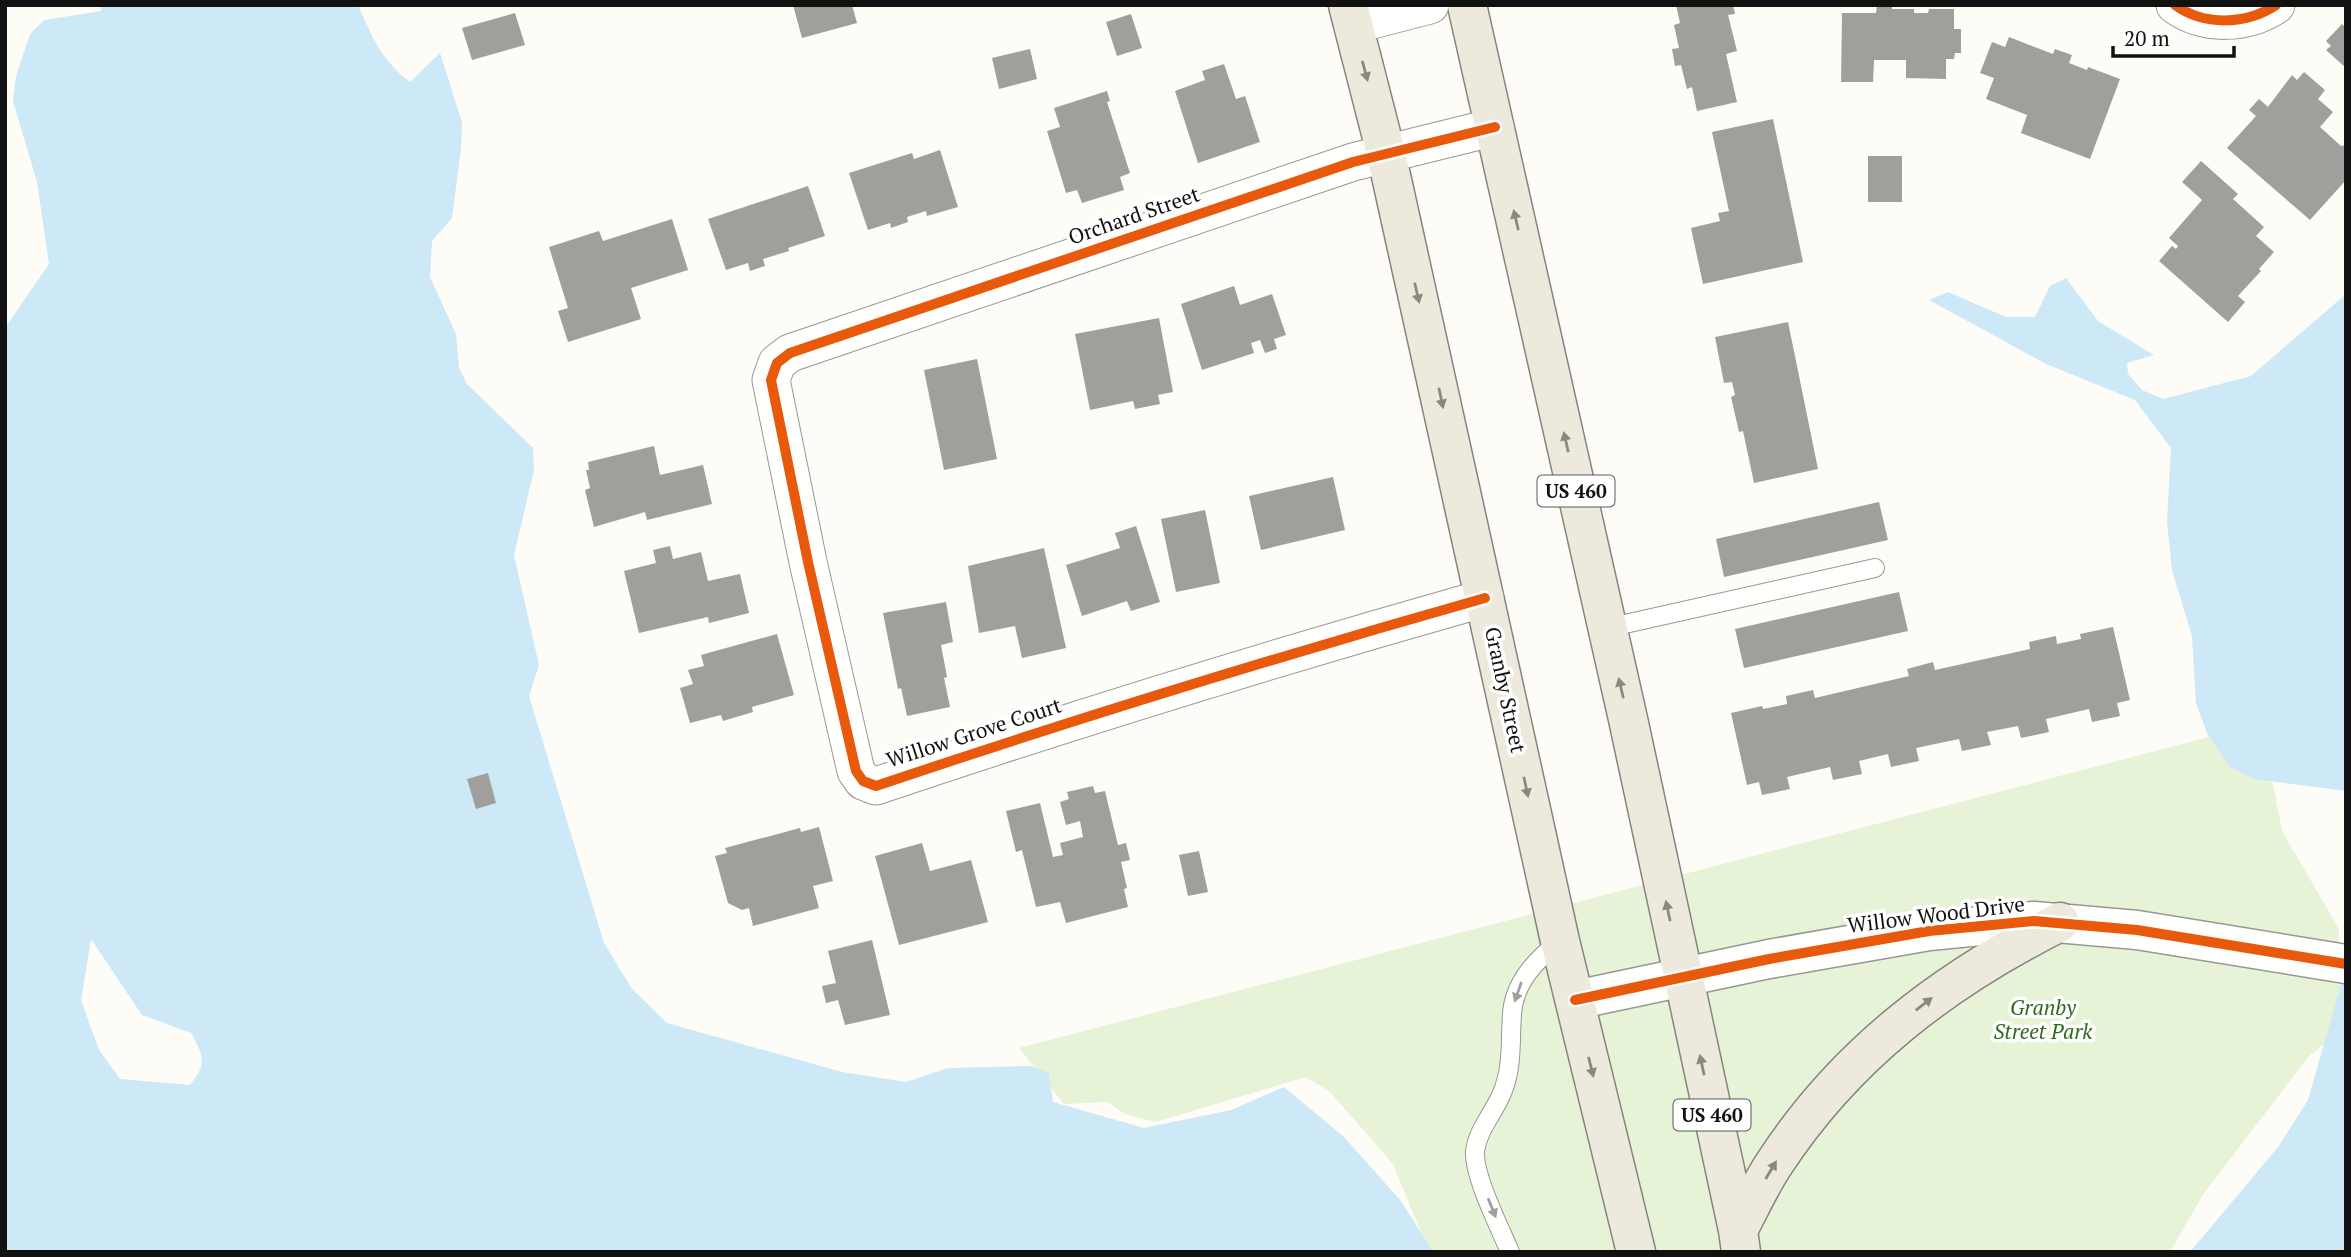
<svg xmlns="http://www.w3.org/2000/svg" width="2351" height="1257" font-family="'PT Serif',serif">
	<style>
		.green { fill: #e7f3d7 }
		.water { fill: #cde8f7; fill-rule: evenodd }
		.building { fill: #a19f9c }
		.lines { fill: none; stroke-linecap: round; stroke-linejoin: round }
		.service-casing { stroke: #979795; stroke-width: 20 }
		.minor-casing { stroke: #979795; stroke-width: 39 }
		.tertiary-casing { stroke: #979795; stroke-width: 41 }
		.primary-casing { stroke: #858482; stroke-width: 41 }
		.service { stroke: #fffffe; stroke-width: 18 }
		.minor { stroke: #fffffe; stroke-width: 37 }
		.tertiary { stroke: #fffffe; stroke-width: 38 }
		.primary { stroke: #ede9dc; stroke-width: 38 }
		.cycleway-casing { stroke: #fff; stroke-width: 15 }
		.cycleway { stroke: #e8590c; stroke-width: 10 }
		.oneway { fill: #8a8881 }
		.oneway2 { fill: #a0a09f }
		.labels { text-anchor: middle; stroke-width: 7; stroke-linejoin: round; paint-order: stroke }
		.shield { fill: #fff; stroke: #585858; stroke-width: 2 }
		.shield-label { font-size: 19px; font-weight: bold; fill: #111 }
		.street-label { font-size: 21px; fill: #111; stroke: #fff }
		.park-label { font-size: 21px; font-style: italic; fill: #2f6b1f; stroke: #fff }
	</style>
	<rect width="100%" height="100%" fill="#fdfcf7"/>
	<path class="green" d="M2228 732 2273 784 2282 831 2339 929 2340 991 2327 1042 2309 1056 2204 1193 2170 1252H1429L1393 1164 1330 1092 1306 1077 1155 1122 1125 1114 1107 1102 1064 1104 1019 1048Z"/>
	<path class="water" d="M100 5H358C372 37 382 61 410 82L440 53 462 122 461 149 452 218 432 241 430 277 456 334 459 368 467 384 533 448 534 470 514 555 539 665 529 696 604 943 632 989 667 1023 842 1072 906 1082 948 1068 1031 1066 1049 1073 1053 1102 1144 1128 1231 1110 1284 1087 1344 1137 1401 1201 1433 1252H5V328L49 264 37 182 13 101 16 76 30 34 44 20 101 11ZM91 939 142 1015 191 1033C204 1056 207 1064 190 1085L120 1079 99 1050 81 1000Z
		M2066 278 2098 321 2154 355 2127 363 2128 374 2142 390 2163 399 2251 376 2346 294V791L2254 779 2230 767 2207 733 2196 703 2192 636 2172 570 2167 522 2171 448 2135 400 2046 364 1929 300 1948 292 2006 317H2035L2050 286Z
		M2346 966V1252H2190L2278 1147 2308 1100Z"/>
	<path class="building" d="M793 5H852L857 23 802 38Z
		M1676 5H1733L1735 14 1728 15 1737 51 1726 54 1737 102 1697 111 1692 87 1687 89 1681 65 1675 66 1672 49 1679 48 1674 25 1680 23Z
		M1877 5H1892V9H1914V13H1928L1929 9H1954V29H1961V53H1955L1954 59H1946V79L1906 78V60H1874L1873 82H1841L1842 13H1876Z
		M515 13 525 45 472 60 462 28Z
		M1131 14 1142 48 1117 56 1106 22Z
		M2342 24 2346 28V68L2326 50 2331 46 2326 41Z
		M2009 37 2053 54 2055 49 2072 55 2069 63 2087 70 2088 67 2120 79 2090 159 2021 133 2027 115 1986 99 1994 78 1980 73 1992 42 2005 47Z
		M1030 49 1037 79 999 89 992 58Z
		M1224 64 1236 99 1245 96 1260 142 1198 163 1175 91 1205 80 1202 71Z
		M2304 72 2325 90 2318 99 2333 112 2320 127 2341 146 2346 145V180L2310 220 2227 148 2256 116 2249 110 2259 99 2268 107 2292 75 2297 80Z
		M1107 91 1110 101 1107 102 1130 173 1120 177 1124 190 1082 203 1077 190 1066 193 1047 131 1060 127 1054 108Z
		M1773 119 1803 262 1703 284 1691 228 1720 221 1718 213 1729 211 1712 132Z
		M940 150 958 207 927 216 926 211 907 217 908 222 891 228 890 223 868 230 849 173 912 153 914 159Z
		M1868 156H1902V202H1868Z
		M2201 161 2238 194 2233 199 2264 227 2256 236 2274 252 2259 269 2261 271 2238 296 2245 302 2228 322 2159 261 2172 246 2176 249 2178 246 2169 238 2202 200 2182 182Z
		M808 186 825 236 788 248 789 251 763 259 765 266 750 271 748 263 726 270 708 219Z
		M672 219 688 270 631 288 641 319 568 342 558 311 568 308 549 247 599 231 603 241Z
		M1234 286 1240 305 1272 294 1286 335 1274 339 1277 349 1265 353 1260 340 1251 343 1254 353 1202 370 1181 304Z
		M1159 318 1173 392 1158 395 1160 404 1135 409 1133 401 1090 410 1075 334Z
		M1788 322 1818 469 1754 483 1743 431 1739 432 1731 397 1735 395 1732 382 1724 383 1715 337Z
		M977 359 997 459 944 470 924 370Z
		M654 446 660 475 703 465 712 504 647 520 645 512 594 527 585 490 590 488 586 470H589L588 462Z
		M1333 477 1345 530 1261 550 1249 496Z
		M1879 502 1888 540 1724 577 1716 539Z
		M1205 510 1220 583 1176 592 1161 519Z
		M1136 526 1160 602 1131 611 1127 601 1082 616 1066 565 1120 548 1115 533Z
		M670 546 673 559 701 552 708 581 740 574 749 613 709 623 708 617 639 633 624 571 656 563 653 550Z
		M1044 548 1066 648 1022 658 1015 626 979 633 968 566Z
		M1899 592 1908 631 1744 668 1735 629Z
		M946 602 953 642 941 645 947 677 944 678 950 707 907 716 901 688 898 689 883 613Z
		M2113 627 2130 700 2117 703 2120 716 2092 722 2089 709 2046 719 2049 732 2021 738 2018 726 1987 732 1991 745 1962 751 1959 739 1916 748 1919 761 1891 767 1888 754 1859 761 1862 774 1833 780 1830 767 1787 777 1790 789 1762 795 1759 782 1747 785 1731 713 1762 706 1763 709 1787 704 1786 696 1813 690 1815 698 1909 676 1907 669 1933 662 1935 670 2030 649 2029 642 2056 636 2057 644 2081 639 2080 634Z
		M777 634 794 695 752 707 753 712 723 721 721 715 690 723 680 688 693 684 688 670 704 666 701 655Z
		M488 773 496 803 476 809 467 779Z
		M1093 786 1095 793 1105 791 1118 845 1126 843 1130 860 1121 862 1127 888 1124 889 1128 907 1066 923 1060 902 1036 907 1022 850 1016 852 1006 811 1040 803 1053 857 1063 855 1060 843 1083 837 1080 821 1066 825 1060 802 1069 799 1067 792Z
		M819 827 833 881 813 886 819 908 753 926 749 908 742 910 728 903 715 856 727 853 725 848 800 828 801 832Z
		M922 843 930 871 971 860 988 922 899 945 875 856Z
		M1199 851 1208 892 1188 896 1179 855Z
		M872 940 890 1015 845 1025 838 1000 826 1003 822 986 836 983 828 951Z"/>
	<g class="lines">
		<defs>
			<path id="service" d="M1607 628 1875 568
				M1510 1252C1500 1228 1473 1175 1475 1151 1478 1129 1494 1113 1502 1093 1513 1067 1510 1041 1512 1014 1514 982 1537 959 1560 941"/>
			<path id="minor" d="M2175 5C2204 26 2246 25 2276 5
				M1353 25 1430 5
				M1485 598C1280 656 1078 718 876 786L863 781 856 771 808 562 771 380 777 363 790 353 1353 162 1495 127"/>
			<path id="tertiary" d="M1575 1000 1769 959 1929 931 2034 921 2137 930 2346 964"/>
			<path id="primary" d="M1348 5 1386 153 1560 941 1636 1252
				M1467 5 1628 719 1738 1230 1741 1252
				M1738 1230C1750 1208 1760 1185 1774 1164 1845 1055 1944 980 2060 922"/>
		</defs>
		<use href="#service" class="service-casing"/>
		<use href="#minor" class="minor-casing"/>
		<use href="#tertiary" class="tertiary-casing"/>
		<use href="#primary" class="primary-casing"/>
		<use href="#service" class="service"/>
		<use href="#minor" class="minor"/>
		<use href="#tertiary" class="tertiary"/>
		<use href="#primary" class="primary"/>
		<defs>
			<path id="cycleway" d="M2175 5C2204 26 2246 25 2276 5
				M1485 598C1280 656 1078 718 876 786L863 781 856 771 808 562 771 380 777 363 790 353 1353 162 1495 127
				M1575 1000 1769 959 1929 931 2034 921 2137 930 2346 964"/>
		</defs>
		<use href="#cycleway" class="cycleway-casing"/>
		<use href="#cycleway" class="cycleway"/>
	</g>
	<defs><path id="oneway-solid" d="M-6-.8H1V-3.2L6.5 0L1 3.2V.8H-6Z" transform="scale(1.75)"/></defs>
	<g class="oneway">
		<use href="#oneway-solid" transform="translate(1365 71) rotate(75)"/>
		<use href="#oneway-solid" transform="translate(1516 220) rotate(-103)"/>
		<use href="#oneway-solid" transform="translate(1417 293) rotate(77)"/>
		<use href="#oneway-solid" transform="translate(1441 398) rotate(78)"/>
		<use href="#oneway-solid" transform="translate(1566 442) rotate(-103)"/>
		<use href="#oneway-solid" transform="translate(1621 688) rotate(-103)"/>
		<use href="#oneway-solid" transform="translate(1526 787) rotate(78)"/>
		<use href="#oneway-solid" transform="translate(1668 911) rotate(-102)"/>
		<use href="#oneway-solid" transform="translate(1924 1004) rotate(-38)"/>
		<use href="#oneway-solid" transform="translate(1702 1065) rotate(-102)"/>
		<use href="#oneway-solid" transform="translate(1591 1067) rotate(76)"/>
		<use href="#oneway-solid" transform="translate(1771 1170) rotate(-59)"/>
	</g>
	<g class="oneway2">
		<use href="#oneway-solid" transform="translate(1518 992) rotate(109)"/>
		<use href="#oneway-solid" transform="translate(1492 1208) rotate(68)"/>
	</g>
	<g class="labels">
		<g class="shield">
			<rect x="1537.5" y="475.5" width="77" height="31" rx="5"/>
			<rect x="1673.5" y="1099.5" width="77" height="31" rx="5"/>
		</g>
		<g class="shield-label">
			<text x="1576" y="498">US 460</text>
			<text x="1712" y="1122">US 460</text>
		</g>
		<g class="street-label">
			<text transform="translate(1134 216) rotate(-19)" y="7">Orchard Street</text>
			<text transform="translate(1505 690) rotate(78)" y="7">Granby Street</text>
			<text transform="translate(974 733) rotate(-18)" y="7">Willow Grove Court</text>
			<text transform="translate(1936 915) rotate(-7)" y="7">Willow Wood Drive</text>
		</g>
		<g class="park-label">
			<text x="2043" y="1015">Granby<tspan x="2043" dy="24">Street Park</tspan></text>
		</g>
	</g>
	<rect width="2351" height="1257" fill="none" stroke="#111111" stroke-width="14"/>
	<path d="M2113 46v10h121v-10" fill="none" stroke="#111111" stroke-width="3.5"/>
	<text x="2124" y="46" font-size="21" fill="#111111" stroke="#ffffff" stroke-width="5" paint-order="stroke">20 m</text>
</svg>
